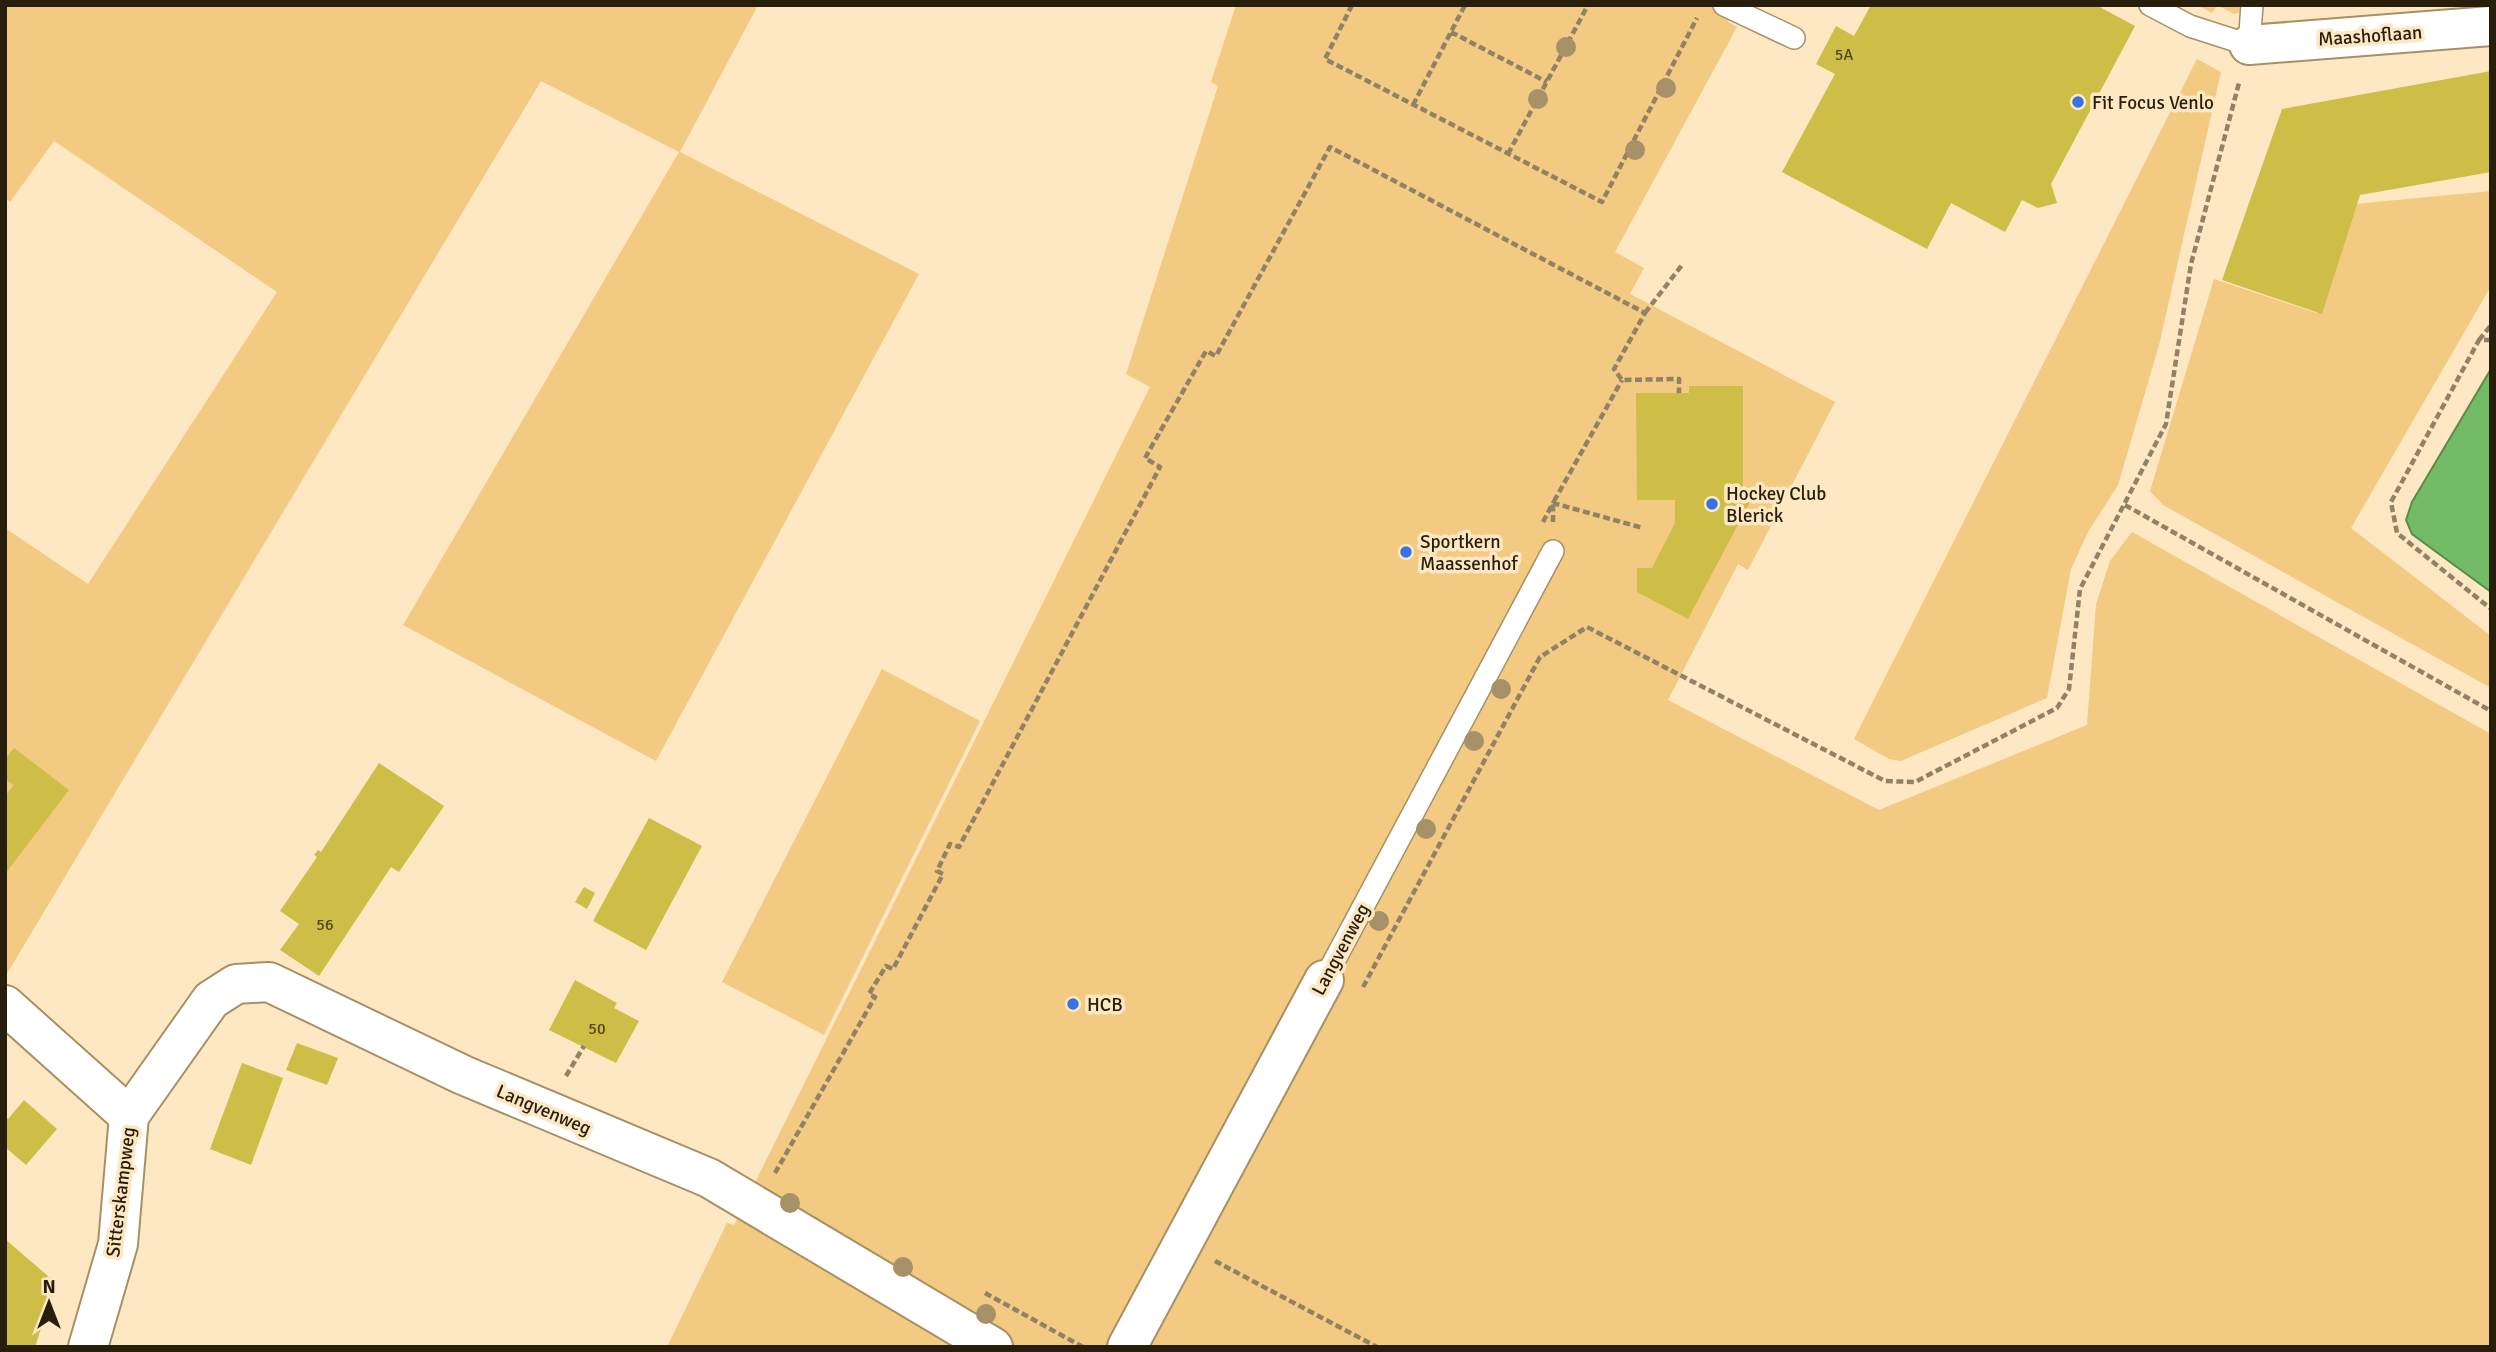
<svg xmlns="http://www.w3.org/2000/svg" width="2496" height="1352" font-family="Signika,sans-serif">
	<style>
		.green { fill: #f2ca82 }
		.water { fill: #73bb67; stroke: #5c8c4c; stroke-width: 2 }
		.building { fill: #cebd47 }
		.lines { fill: none; stroke-linecap: round; stroke-linejoin: round }
		.lane-casing { stroke: #a89065; stroke-width: 24 }
		.street-casing { stroke: #a89065; stroke-width: 42 }
		.path { stroke: #918166; stroke-width: 4.5; stroke-dasharray: 7 3.5; stroke-linecap: butt }
		.lane { stroke: #fff; stroke-width: 21 }
		.street { stroke: #fff; stroke-width: 38 }
		.tree { fill: #a69168 }
		.poi-dot { fill: #3674e2; stroke: #fde8c3; stroke-width: 2.5 }
		.labels { text-anchor: middle; stroke-width: 7; stroke-linejoin: round; paint-order: stroke }
		.number-label { font-size: 16px; fill: #52461b }
		.street-label { font-size: 19px; fill: #281e0c; stroke: #fde8c3 }
		.poi-label { font-size: 19px; fill: #281e0c; stroke: #fde8c3; text-anchor: start }
	</style>
	<rect width="100%" height="100%" fill="#fde8c3"/>
	<path class="green" d="M5 5H758L680 152 919 274 656 761 403 625 679 152 541 81 5 977V528L88 584 277 292 54 141 10 202 5 198Z
		M1236 5H1737L1728 22 1737 27 1615 252 1644 268 1630 294 1835 402 1748 570 1738 564 1668 700 1879 810 2087 725 2096 604 2110 561 2132 532 2491 734V1347H667L727 1223 734 1225 1150 387 1126 374 1218 86 1211 82Z
		M2197 5H2266L2234 14 2217 5 2212 13Z
		M2197 59 2221 72 2159 345 2118 485 2088 532 2071 569 2047 698 1901 761 1889 759 1854 739Z
		M2491 191V286L2351 528 2491 636V688L2163 505 2150 491 2214 279 2317 313 2355 204Z
		M882 669 980 721 824 1035 722 982Z"/>
	<path class="water" d="M2491 369V592L2412 534 2406 520 2412 502Z"/>
	<path class="building" d="M1871 5H2096L2135 26 2051 184 2057 203 2038 208 2022 200 2005 232 1951 203 1927 249 1782 172 1835 74 1816 64 1836 26 1854 36Z
		M2491 71V172L2360 195 2322 314 2222 280 2282 109Z
		M1689 386H1743V499L1750 502 1688 619 1637 592V568H1652L1675 523V500H1637L1636 393H1689Z
		M14 748 69 790 5 874V796L14 785 5 779V759Z
		M379 763 444 806 399 872 391 867 319 976 280 950 299 924 280 911 317 857 314 855 318 850 321 852Z
		M649 818 702 846 646 950 593 921Z
		M584 887 595 893 587 909 575 902Z
		M575 980 617 1003 614 1008 639 1021 616 1063 549 1030Z
		M297 1043 338 1058 327 1085 286 1070Z
		M242 1063 283 1078 251 1165 210 1149Z
		M24 1100 57 1129 26 1165 5 1147V1117L8 1119Z
		M5 1239 56 1283 35 1347H5Z"/>
	<g class="lines">
		<defs>
			<path id="lane" d="M1724 5 1794 38
				M2150 5 2190 26 2249 45 2252 5
				M1324 980 1553 551"/>
			<path id="street" d="M2249 45 2491 26
				M5 1005 129 1116
				M129 1116 211 1000 236 984 269 982 463 1075 709 1178 993 1347
				M88 1347 118 1244 129 1116
				M1127 1347 1324 980"/>
		</defs>
		<use href="#lane" class="lane-casing"/>
		<use href="#street" class="street-casing"/>
		<path class="path" d="M1352 5 1325 59 1602 202 1697 18
			M1451 32 1547 82
			M1413 105 1465 5
			M1508 154 1588 5
			M1645 313 1682 265
			M2479 340 2491 325
			M2491 340H2479L2391 502 2397 533 2491 609
			M2125 505 2491 711
			M1543 522 1553 503 1643 528
			M1553 522V503L1622 380
			M1363 987 1540 657 1587 627 1885 781 1915 782 2057 708 2069 689 2080 589 2166 424 2191 264 2239 83
			M566 1076 584 1046
			M775 1173 875 997 869 994 886 966 893 969 943 874 937 871 950 844 959 847 1160 467 1145 458 1206 351 1216 356 1330 147 1645 313 1614 369 1622 380 1679 379V393
			M1215 1261 1377 1347
			M985 1293 1083 1347"/>
		<use href="#lane" class="lane"/>
		<use href="#street" class="street"/>
	</g>
	<g class="tree">
		<circle cx="1566" cy="47" r="10"/>
		<circle cx="1666" cy="88" r="10"/>
		<circle cx="1538" cy="99" r="10"/>
		<circle cx="1635" cy="150" r="10"/>
		<circle cx="1501" cy="689" r="10"/>
		<circle cx="1474" cy="741" r="10"/>
		<circle cx="1426" cy="829" r="10"/>
		<circle cx="1379" cy="921" r="10"/>
		<circle cx="790" cy="1203" r="10"/>
		<circle cx="903" cy="1267" r="10"/>
		<circle cx="986" cy="1314" r="10"/>
	</g>
	<g class="poi-dot">
		<circle cx="2078" cy="102" r="7"/>
		<circle cx="1712" cy="504" r="7"/>
		<circle cx="1406" cy="552" r="7"/>
		<circle cx="1073" cy="1004" r="7"/>
	</g>
	<g class="labels">
		<g class="number-label">
			<text x="1844" y="60">5A</text>
			<text x="325" y="930">56</text>
			<text x="597" y="1034">50</text>
		</g>
		<g class="street-label">
			<text transform="translate(2370 35) rotate(-4)" y="7">Maashoflaan</text>
			<text transform="translate(1340 949) rotate(-62)" y="7">Langvenweg</text>
			<text transform="translate(544 1109) rotate(23)" y="7">Langvenweg</text>
			<text transform="translate(120 1192) rotate(-83)" y="7">Sitterskampweg</text>
		</g>
		<g class="poi-label">
			<text x="2092" y="109">Fit Focus Venlo</text>
			<text x="1726" y="500">Hockey Club<tspan x="1726" dy="22">Blerick</tspan></text>
			<text x="1420" y="548">Sportkern<tspan x="1420" dy="22">Maassenhof</tspan></text>
			<text x="1087" y="1011">HCB</text>
		</g>
	</g>
	<rect width="2496" height="1352" fill="none" stroke="#281e0c" stroke-width="14"/>
	<g transform="translate(49 1303)" stroke="#fde8c3" stroke-width="5" paint-order="stroke">
	<path d="M0-5L12 26L0 18L-12 26Z" fill="#281e0c"/>
	<text y="-10" font-size="19" font-weight="bold" text-anchor="middle" fill="#281e0c">N</text>
	</g>
</svg>
